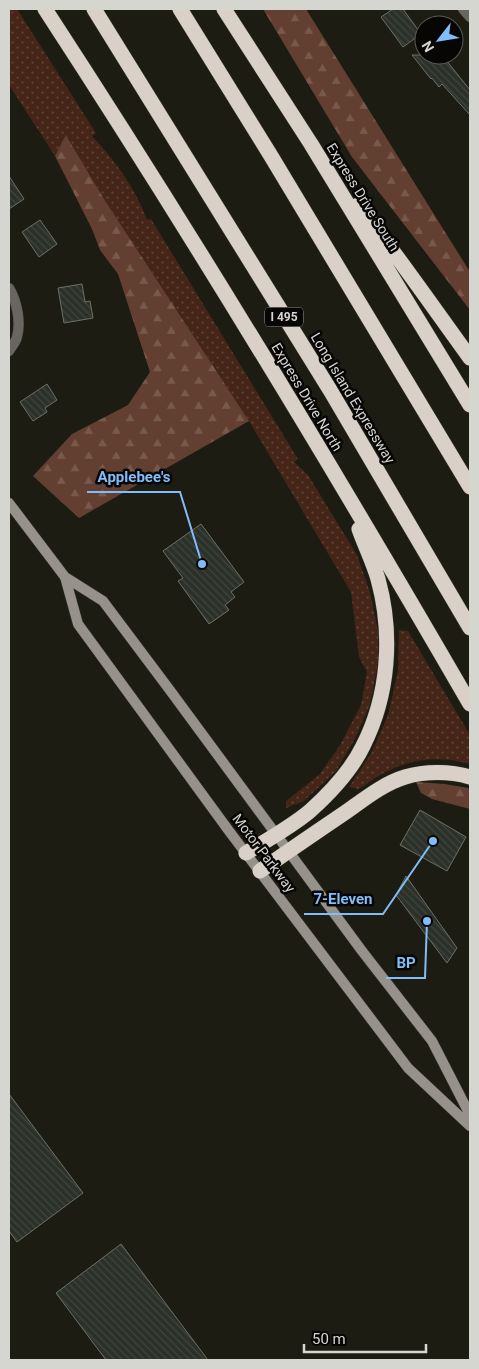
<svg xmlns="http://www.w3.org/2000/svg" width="479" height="1369" font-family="Roboto,sans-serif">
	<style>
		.grass { fill: url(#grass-dots) }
		.forest { fill: url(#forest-firs) }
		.building { fill: url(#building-back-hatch); stroke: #6c7168 }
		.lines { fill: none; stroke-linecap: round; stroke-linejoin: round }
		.street-casing { stroke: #37362d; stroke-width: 11 }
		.secondary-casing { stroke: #37362d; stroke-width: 11 }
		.highway-casing { stroke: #37362d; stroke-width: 16 }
		.street { stroke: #696662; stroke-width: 10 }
		.secondary { stroke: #96918b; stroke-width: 10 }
		.highway { stroke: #d9d1c7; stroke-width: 15 }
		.labels { text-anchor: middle; stroke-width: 5; stroke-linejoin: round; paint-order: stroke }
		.shield { fill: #070604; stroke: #989893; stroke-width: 1 }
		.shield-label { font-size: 12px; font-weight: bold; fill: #d6d6d0 }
		.street-label { font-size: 14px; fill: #d6d6d0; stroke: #070604 }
		.leader { fill: none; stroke: #80bdfa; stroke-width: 2 }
		.callout-dot { fill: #80bdfa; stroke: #070604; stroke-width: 2 }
		.callout-label { font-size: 15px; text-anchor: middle; font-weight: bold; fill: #80bdfa; stroke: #070604; stroke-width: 5; stroke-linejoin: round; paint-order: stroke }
	</style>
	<defs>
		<pattern id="grass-dots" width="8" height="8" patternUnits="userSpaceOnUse" patternTransform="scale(1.25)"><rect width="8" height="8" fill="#442517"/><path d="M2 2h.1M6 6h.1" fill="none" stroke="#5e4438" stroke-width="1.8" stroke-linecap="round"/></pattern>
		<pattern id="forest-firs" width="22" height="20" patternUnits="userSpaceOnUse" patternTransform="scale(1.25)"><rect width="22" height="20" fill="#623f30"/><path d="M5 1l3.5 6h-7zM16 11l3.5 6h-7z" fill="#785a4d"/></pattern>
		<pattern id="building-back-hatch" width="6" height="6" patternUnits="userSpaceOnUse" patternTransform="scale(1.25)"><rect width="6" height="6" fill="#2b3028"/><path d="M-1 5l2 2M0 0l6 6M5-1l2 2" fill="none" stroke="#3f443c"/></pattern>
	</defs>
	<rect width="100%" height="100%" fill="#1d1c13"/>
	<path class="grass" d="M9 9H17L96 133 92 136C114 159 136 189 147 220L151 219 298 459 294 462 308 475 357 555 370 592 378 632V663L370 704 356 737 336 771 304 801 286 808V801L320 774 340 745 361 705 367 672 359 657 351 592 249 421 104 199 67 136 55 156 9 85Z
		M399 630 408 631 470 735V764C441 756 413 758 386 772 376 776 368 784 359 789L349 787 372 752 388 715 398 671Z"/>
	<path class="forest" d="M263 9H306L470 272V310L352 157Z
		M66 135 104 199 249 421 79 518 33 476 72 434 128 405 150 372 118 274 100 250 92 229 55 156Z
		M416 782 445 784 468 788 470 790V809L432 799 421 793Z"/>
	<path class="building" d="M393 9H403L421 34 403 47 381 17Z
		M412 55H442L470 90V115L442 84 439 87 432 78 431 79Z
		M9 176 24 199 9 209Z
		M40 220 57 244 39 257 22 232Z
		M82 284 85 302 90 301 93 318 64 323 58 288Z
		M47 384 57 400 45 408 47 412 33 421 20 402Z
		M201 524 244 582 231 592 235 597 225 605 229 610 209 624 178 581 183 578 163 551Z
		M420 810 466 837 447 871 400 845Z
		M406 876 457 948 447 963 396 895Z
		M9 1094 83 1193 17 1242 9 1231Z
		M121 1244 208 1360H106L56 1293Z"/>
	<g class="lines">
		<defs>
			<path id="street" d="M463 9 470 17
				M9 288C17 301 21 322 17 337 16 342 11 347 9 351"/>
			<path id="secondary" d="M9 503 65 577 103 601 169 689 362 951 432 1041 470 1115
				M65 577 78 624 229 831 408 1068 470 1126"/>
			<path id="highway" d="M45 9C193 236 334 469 470 704
				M94 9 330 390 470 628
				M180 9 271 156 470 487
				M224 9 311 144 470 405
				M358 205C397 255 433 307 470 358
				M246 853C267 840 291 827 310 811 330 793 351 771 363 746 389 695 393 634 378 579 373 562 365 546 359 529
				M260 871C287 852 315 833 343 814 362 801 382 784 405 777 425 771 450 771 470 777"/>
		</defs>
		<use href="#street" class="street-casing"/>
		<use href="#secondary" class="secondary-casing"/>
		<use href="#highway" class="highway-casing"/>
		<use href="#street" class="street"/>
		<use href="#secondary" class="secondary"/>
		<use href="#highway" class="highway"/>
	</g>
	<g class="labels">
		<rect class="shield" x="265" y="307.5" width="38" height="19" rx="4"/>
		<g class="shield-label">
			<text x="284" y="321">I 495</text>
		</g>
		<g class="street-label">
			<text transform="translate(363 197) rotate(58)" y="5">Express Drive South</text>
			<text transform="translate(307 397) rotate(59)" y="5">Express Drive North</text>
			<text transform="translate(353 398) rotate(59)" y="5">Long Island Expressway</text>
			<text transform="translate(264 853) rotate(53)" y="5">Motor Parkway</text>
		</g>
	</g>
	<path class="leader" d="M202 564L180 492H87M433 841L383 914H304M427 921L425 978H386"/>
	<g class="callout-dot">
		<circle cx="202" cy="564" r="5"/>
		<circle cx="433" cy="841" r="5"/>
		<circle cx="427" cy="921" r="5"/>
	</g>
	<g class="callout-label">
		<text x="134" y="482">Applebee's</text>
		<text x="343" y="904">7-Eleven</text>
		<text x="406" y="968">BP</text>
	</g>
	<rect width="479" height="1369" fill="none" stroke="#d6d6d0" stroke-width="20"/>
	<g transform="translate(439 40) rotate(239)"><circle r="24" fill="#070604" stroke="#5a5956"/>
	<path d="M0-4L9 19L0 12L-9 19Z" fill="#80bdfa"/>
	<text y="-8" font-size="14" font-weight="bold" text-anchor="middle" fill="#d6d6d0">N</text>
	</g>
	<path d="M304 1344v8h122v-8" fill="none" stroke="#d6d6d0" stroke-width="2.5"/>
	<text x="312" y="1344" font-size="15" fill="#d6d6d0" stroke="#070604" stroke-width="4" paint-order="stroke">50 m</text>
</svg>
